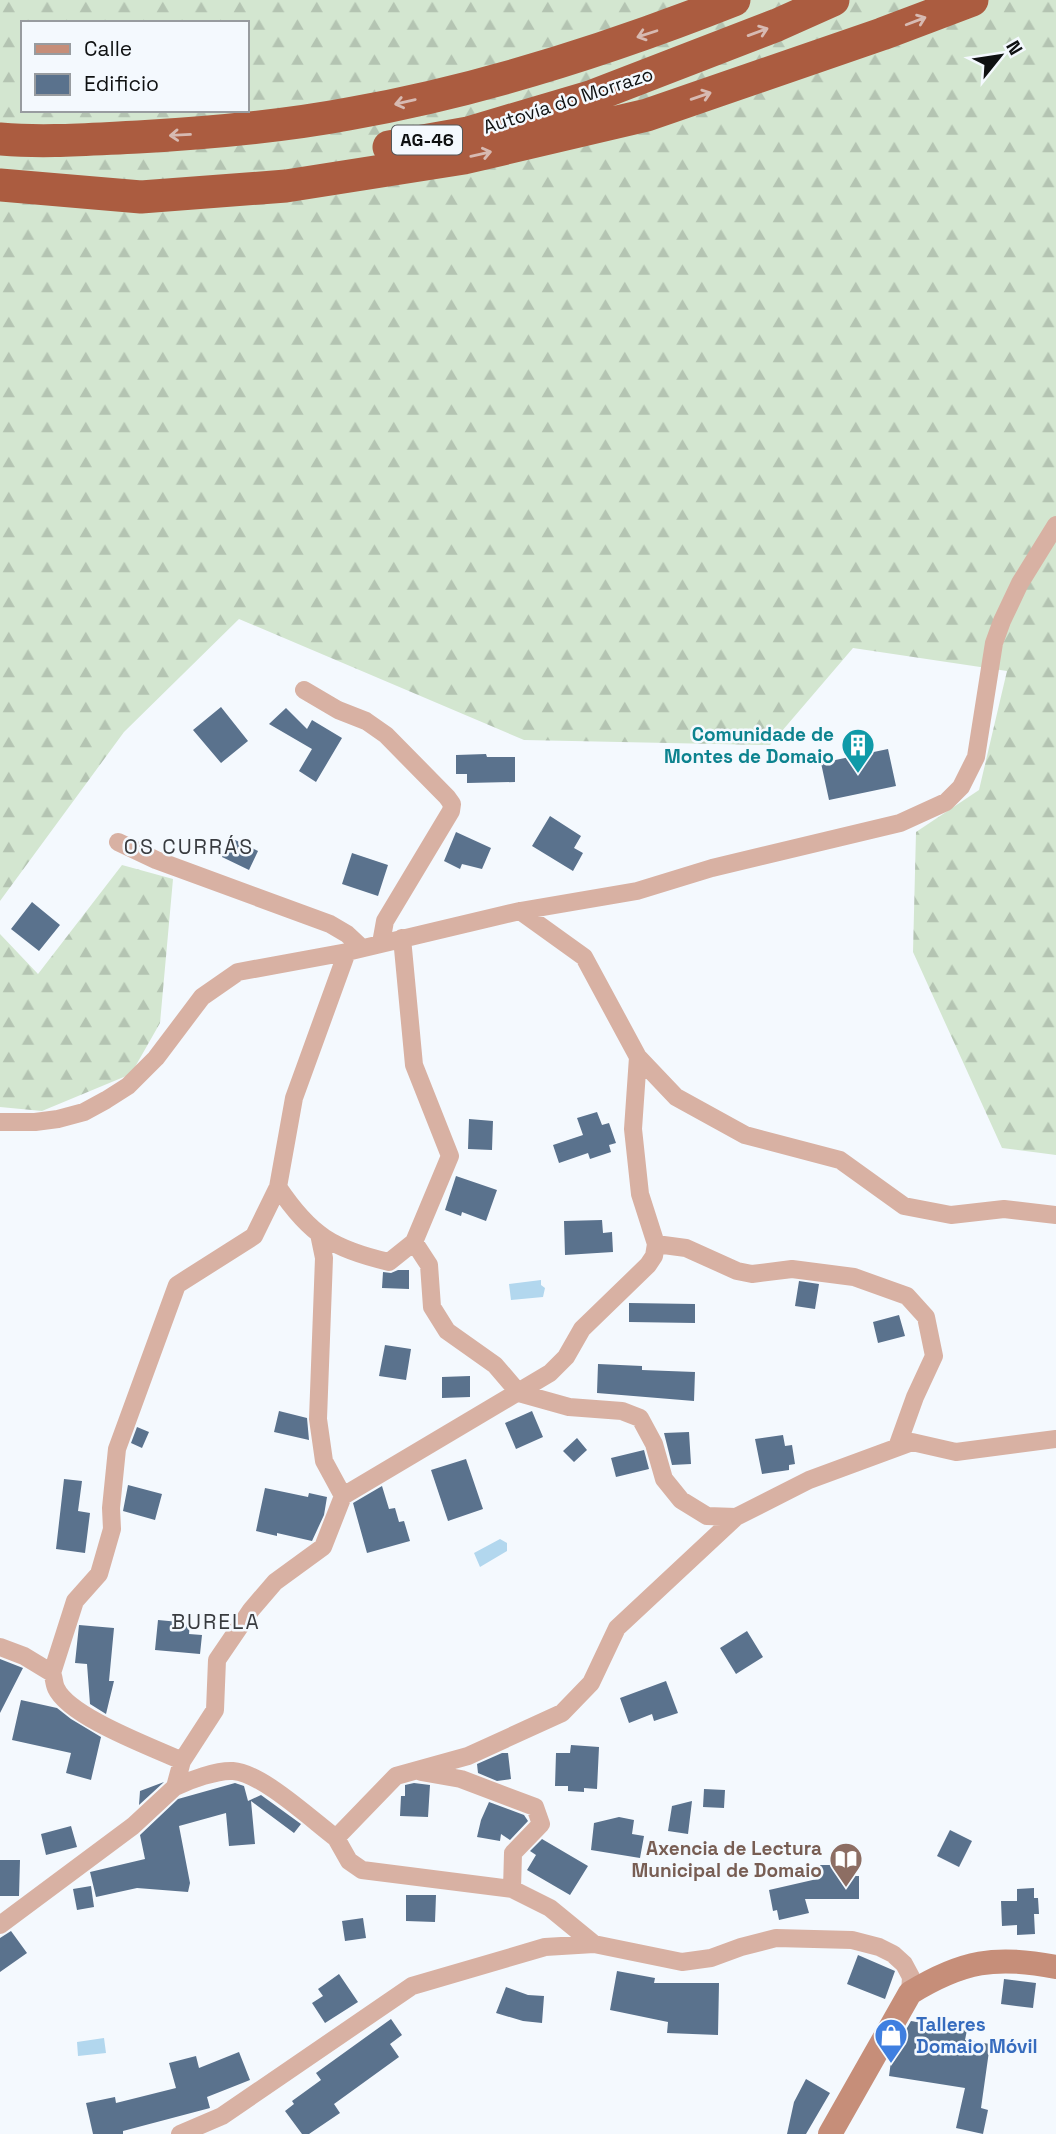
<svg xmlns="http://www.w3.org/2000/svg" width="1056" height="2134" font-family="'Space Grotesk',sans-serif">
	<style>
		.forest { fill: url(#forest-firs); fill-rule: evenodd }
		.water { fill: #b2d7ee }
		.building { fill: #5a728d }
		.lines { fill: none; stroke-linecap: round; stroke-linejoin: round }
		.street { stroke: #d8b1a3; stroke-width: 18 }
		.secondary { stroke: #c68e79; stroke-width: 24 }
		.highway { stroke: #ab5c40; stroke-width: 33 }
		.oneway { stroke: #d7bab2 }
		.labels { text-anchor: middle; stroke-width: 5; stroke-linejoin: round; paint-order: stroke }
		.shield { fill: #f4f9fe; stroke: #545759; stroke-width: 2 }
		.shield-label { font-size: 18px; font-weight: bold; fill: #0f1112 }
		.street-label { font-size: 19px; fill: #0f1112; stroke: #f4f9fe }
		.culture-label { font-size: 19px; font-weight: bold; fill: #0d838f; stroke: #f4f9fe; text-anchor: end }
		.education-label { font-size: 19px; font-weight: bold; fill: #785e54; stroke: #f4f9fe; text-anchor: end }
		.shop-label { font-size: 19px; font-weight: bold; fill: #366cbe; stroke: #f4f9fe; text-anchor: start }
		.neighbourhood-label { font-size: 21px; letter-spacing: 2px; fill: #383b3f; stroke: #f4f9fe }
	</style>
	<defs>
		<pattern id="forest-firs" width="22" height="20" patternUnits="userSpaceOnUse" patternTransform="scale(1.75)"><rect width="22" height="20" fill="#d3e6d0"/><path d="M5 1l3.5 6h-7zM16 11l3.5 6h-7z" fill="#b4c4b2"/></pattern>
	</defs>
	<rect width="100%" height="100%" fill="#f4f9fe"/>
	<path class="forest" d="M0 0H1056V1155L1002 1148 913 952 916 832 979 790 1007 671 853 648 770 745 524 740 239 619 124 732 0 901ZM23 23H247V110H23Z
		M122 865 173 879 160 1023 131 1074 42 1111 0 1107V934L38 974Z"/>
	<path class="water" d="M541 1280V1285L545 1288 543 1297 511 1300 509 1284Z
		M500 1539 507 1543V1551L480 1567 474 1553Z
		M104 2038 106 2053 78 2056 77 2042Z"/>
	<path class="building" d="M221 707 248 741 221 763 193 730Z
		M286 708 307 729 312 720 342 738 316 782 299 771 312 749 269 724Z
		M888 749 896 786 829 800 821 763Z
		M486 754 487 757H515V782L467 783V774H456V755Z
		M550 816 581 836 574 848 583 853 573 871 532 846Z
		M456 832 491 848 482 869 462 864 460 869 444 861Z
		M231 838 258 851 249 870 222 857Z
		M352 853 388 865 378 896 342 884Z
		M32 902 60 925 39 951 11 929Z
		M597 1112 602 1125 609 1123 616 1143 609 1145 611 1152 590 1159 588 1153 559 1163 553 1145 583 1135 577 1118Z
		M469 1119 493 1121 492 1150 468 1149Z
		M456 1176 497 1190 486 1221 462 1212 461 1216 445 1210Z
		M602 1220 603 1233 612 1232 613 1252 565 1255 564 1221Z
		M398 1270H409V1289L382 1288 383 1272 391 1273Z
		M799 1281 819 1284 815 1309 795 1306Z
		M629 1303 695 1304V1323L629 1322Z
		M899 1315 905 1336 878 1343 873 1322Z
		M385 1345 411 1349 406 1380 379 1376Z
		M598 1364 642 1366V1370L695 1372 694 1401 597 1393Z
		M470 1376V1397L442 1398V1377Z
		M279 1411 307 1418 309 1440 274 1432Z
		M532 1411 543 1437 516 1449 505 1423Z
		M137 1427 149 1432 142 1448 131 1443Z
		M689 1432 691 1464 672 1465 664 1433Z
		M783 1435 785 1446 792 1445 795 1464 789 1465V1470L762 1474 755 1439Z
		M577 1438 587 1450 574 1462 563 1451Z
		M644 1450 649 1469 616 1477 611 1458Z
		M466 1459 483 1509 448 1521 431 1470Z
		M64 1479 82 1481 78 1511 90 1513 85 1553 56 1549Z
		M128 1485 162 1494 155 1520 123 1511Z
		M382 1486 389 1509 395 1508 399 1522 404 1521 410 1541 367 1553 353 1503Z
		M265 1488 308 1497 309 1493 327 1497 324 1515 312 1541 277 1533V1536L256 1531Z
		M158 1620 190 1623 189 1634 202 1635 200 1654 155 1650Z
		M79 1625 114 1628 109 1681H114L106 1714 90 1704 87 1664 75 1663Z
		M747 1631 763 1657 736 1674 720 1648Z
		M0 1659 23 1668 0 1713Z
		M666 1681 678 1713 654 1721 652 1714 629 1723 620 1698Z
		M21 1700 57 1708 71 1719 101 1737 91 1780 66 1773 71 1753 12 1740Z
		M571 1745 599 1747 597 1789 584 1788V1792L568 1791V1786H555L556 1753H570Z
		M502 1753H508L511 1779 497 1781 478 1773 477 1764Z
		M164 1782 139 1805 140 1791Z
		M235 1783 244 1786 248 1801 261 1795 301 1824 294 1833 251 1801 255 1844 229 1846 226 1813 179 1826 190 1883 188 1892 137 1888 96 1897 90 1872 145 1859 140 1835 178 1799Z
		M414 1783 430 1785 428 1817 400 1816 401 1796H405V1785Z
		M704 1789 725 1790 724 1808 703 1807Z
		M692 1801 688 1834 668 1831 672 1806Z
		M489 1802 524 1815 528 1821 510 1840 501 1834 500 1841 477 1837 481 1820Z
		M619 1817 634 1820 632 1834 644 1836 640 1858 591 1850 594 1823Z
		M71 1826 77 1847 46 1855 41 1834Z
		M950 1830 972 1841 959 1867 937 1856Z
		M542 1839 588 1866 570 1895 527 1870 536 1855 530 1851Z
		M0 1860H20L19 1896H0Z
		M820 1865H855V1876H859V1899H805L809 1913 779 1920 777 1910 773 1911 769 1890 817 1879V1876H820Z
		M91 1886 94 1907 77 1910 73 1889Z
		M1034 1888V1898H1038L1039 1914H1034L1035 1934 1017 1935V1925L1002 1926 1001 1901H1017V1889Z
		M406 1895H436L435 1922 406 1921Z
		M363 1918 366 1938 345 1941 342 1921Z
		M11 1931 27 1953 0 1972V1938Z
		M858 1955 895 1971 885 1999 847 1984Z
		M617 1971 655 1978 654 1983H719L718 2035 667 2033 668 2022 610 2010Z
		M339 1974 358 2002 325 2023 312 2003 323 1996 318 1989Z
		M1004 1979 1036 1983 1033 2008 1001 2004Z
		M506 1987 528 1995 544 1996 542 2023 523 2021 496 2013Z
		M391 2019 402 2035 390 2044 399 2057 334 2104 340 2113 309 2134H302L285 2111 294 2104 292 2101 321 2080 316 2073Z
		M911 2021 967 2030 965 2040 990 2044 981 2108 988 2110 983 2134 956 2128 965 2088 889 2076 892 2054Z
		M239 2052 250 2080 207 2097 210 2108 123 2131V2134H93L86 2103 115 2097 116 2103 176 2088 169 2063 196 2056 199 2068Z
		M806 2079 830 2093 806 2134H787L794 2102Z"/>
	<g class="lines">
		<path class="street" d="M304 690 338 710 366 721 386 735 447 797 452 804 451 811 385 921 381 943
			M118 842 156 860 330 924 347 934 362 948
			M402 938 414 1065 450 1156 414 1242 429 1265 432 1307 447 1331 495 1365 519 1393 569 1407 622 1411 640 1418 654 1444 664 1479 681 1500 707 1516 736 1517
			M347 952 294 1098 278 1187C310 1235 333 1249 389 1262L414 1242
			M638 1057 676 1097 745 1135 840 1160 904 1206 951 1215 1004 1209 1056 1215
			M0 1122H35L58 1119 84 1112 106 1100 128 1086 156 1058 202 997 238 972 347 952 520 911 637 891 712 868 900 823 946 802 961 787 976 757 994 643 1002 621 1020 583 1056 525
			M319 1234 324 1258 318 1419 324 1461 343 1496
			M656 1244 686 1248 737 1271 752 1274 792 1269 854 1277 907 1296 926 1317 934 1356 915 1397 897 1447
			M0 1647 24 1656 52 1673C54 1677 54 1684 56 1688 69 1717 152 1747 182 1761
			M52 1673 75 1601 99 1574 112 1529 111 1508 117 1449 177 1285 254 1236 278 1187
			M421 1772 461 1779 535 1807 541 1824 513 1853 512 1889
			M175 1787C190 1780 217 1770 233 1771 262 1773 312 1820 336 1838
			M0 1925 133 1826 175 1787 182 1761 215 1710 217 1660 251 1610 275 1582 323 1547 343 1496 550 1373 566 1357 582 1329 648 1265 654 1256 656 1244 640 1194 633 1129 638 1057 584 957 520 911
			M594 1944 550 1908 512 1889 362 1870 349 1861 336 1838 396 1776 468 1756 562 1713 591 1683 617 1628 736 1517 809 1480 912 1442 956 1452 1056 1439
			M180 2134 222 2116 412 1986 545 1947 594 1944 682 1962 711 1958 741 1947 776 1938 852 1940 879 1947 893 1954 904 1964 911 1977 910 1993"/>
		<path class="secondary" d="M830 2134 910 1993C962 1961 996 1955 1056 1967"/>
		<path class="highway" d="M0 139C46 143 92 139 138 137 207 133 279 127 348 114 480 91 610 49 734 0
			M389 147 468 133 593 96 777 25 833 0
			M0 185 141 197 286 186 464 158 647 115 882 34 972 0"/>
	</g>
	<defs><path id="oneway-shaft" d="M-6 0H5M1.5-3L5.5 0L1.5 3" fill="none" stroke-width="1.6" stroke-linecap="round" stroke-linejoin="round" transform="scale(1.75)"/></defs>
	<g class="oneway">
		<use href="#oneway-shaft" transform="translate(916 21) rotate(-21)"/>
		<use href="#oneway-shaft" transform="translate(758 32) rotate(-20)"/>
		<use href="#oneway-shaft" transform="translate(647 34) rotate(162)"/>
		<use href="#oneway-shaft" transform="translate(701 96) rotate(-19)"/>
		<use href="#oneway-shaft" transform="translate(405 102) rotate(167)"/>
		<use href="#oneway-shaft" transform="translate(180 135) rotate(177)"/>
		<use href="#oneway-shaft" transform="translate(481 154) rotate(-13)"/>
	</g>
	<defs>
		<symbol id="building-pin" viewBox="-11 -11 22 30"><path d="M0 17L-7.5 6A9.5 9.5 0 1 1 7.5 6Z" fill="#0f9aa8" stroke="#f4f9fe"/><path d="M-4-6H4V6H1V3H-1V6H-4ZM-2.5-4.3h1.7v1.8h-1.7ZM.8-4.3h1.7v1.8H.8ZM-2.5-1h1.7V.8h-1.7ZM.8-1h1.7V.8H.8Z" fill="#fff"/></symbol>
		<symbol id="library-pin" viewBox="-11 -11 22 30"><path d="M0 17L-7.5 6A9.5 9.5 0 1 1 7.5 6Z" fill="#8d6e63" stroke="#f4f9fe"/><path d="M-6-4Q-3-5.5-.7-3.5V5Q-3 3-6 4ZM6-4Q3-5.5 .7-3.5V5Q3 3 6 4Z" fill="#fff"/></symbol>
		<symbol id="shop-pin" viewBox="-11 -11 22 30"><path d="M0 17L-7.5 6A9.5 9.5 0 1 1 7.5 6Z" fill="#3f7fe0" stroke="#f4f9fe"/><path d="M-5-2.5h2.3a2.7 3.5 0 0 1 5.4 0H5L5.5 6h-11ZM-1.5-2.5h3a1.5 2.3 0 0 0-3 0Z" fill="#fff"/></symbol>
	</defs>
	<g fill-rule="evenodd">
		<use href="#building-pin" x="839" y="726" width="38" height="52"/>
		<use href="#library-pin" x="827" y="1840" width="38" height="52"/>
		<use href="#shop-pin" x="872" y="2016" width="38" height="52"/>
	</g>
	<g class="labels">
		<rect class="shield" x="392" y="125.5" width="70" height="29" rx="5"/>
		<g class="shield-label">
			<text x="427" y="146">AG-46</text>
		</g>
		<g class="street-label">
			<text transform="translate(568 100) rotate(-18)" y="7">Autovía do Morrazo</text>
		</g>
		<g class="culture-label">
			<text x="834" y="741">Comunidade de<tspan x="834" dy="22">Montes de Domaio</tspan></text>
		</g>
		<g class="education-label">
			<text x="822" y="1855">Axencia de Lectura<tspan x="822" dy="22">Municipal de Domaio</tspan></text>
		</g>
		<g class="shop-label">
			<text x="916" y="2031">Talleres<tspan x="916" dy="22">Domaio Móvil</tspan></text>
		</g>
		<g class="neighbourhood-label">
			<text x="189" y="854">OS CURRÁS</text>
			<text x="216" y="1629">BURELA</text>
		</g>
	</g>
	<rect x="21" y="21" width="228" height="91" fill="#f4f9fe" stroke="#989ca0" stroke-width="2"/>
	<rect x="35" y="44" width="35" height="10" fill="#c68e79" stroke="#989ca0" stroke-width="2"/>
	<text x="84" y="56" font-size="21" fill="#0f1112">Calle</text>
	<rect x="35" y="74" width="35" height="21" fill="#5a728d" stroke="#989ca0" stroke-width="2"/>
	<text x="84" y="91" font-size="21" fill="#0f1112">Edificio</text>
	<g transform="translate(1000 56) rotate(60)" stroke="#f4f9fe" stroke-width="5" paint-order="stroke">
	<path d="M0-5L12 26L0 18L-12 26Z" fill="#0f1112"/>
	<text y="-10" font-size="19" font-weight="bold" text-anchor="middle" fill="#0f1112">N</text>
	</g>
</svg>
